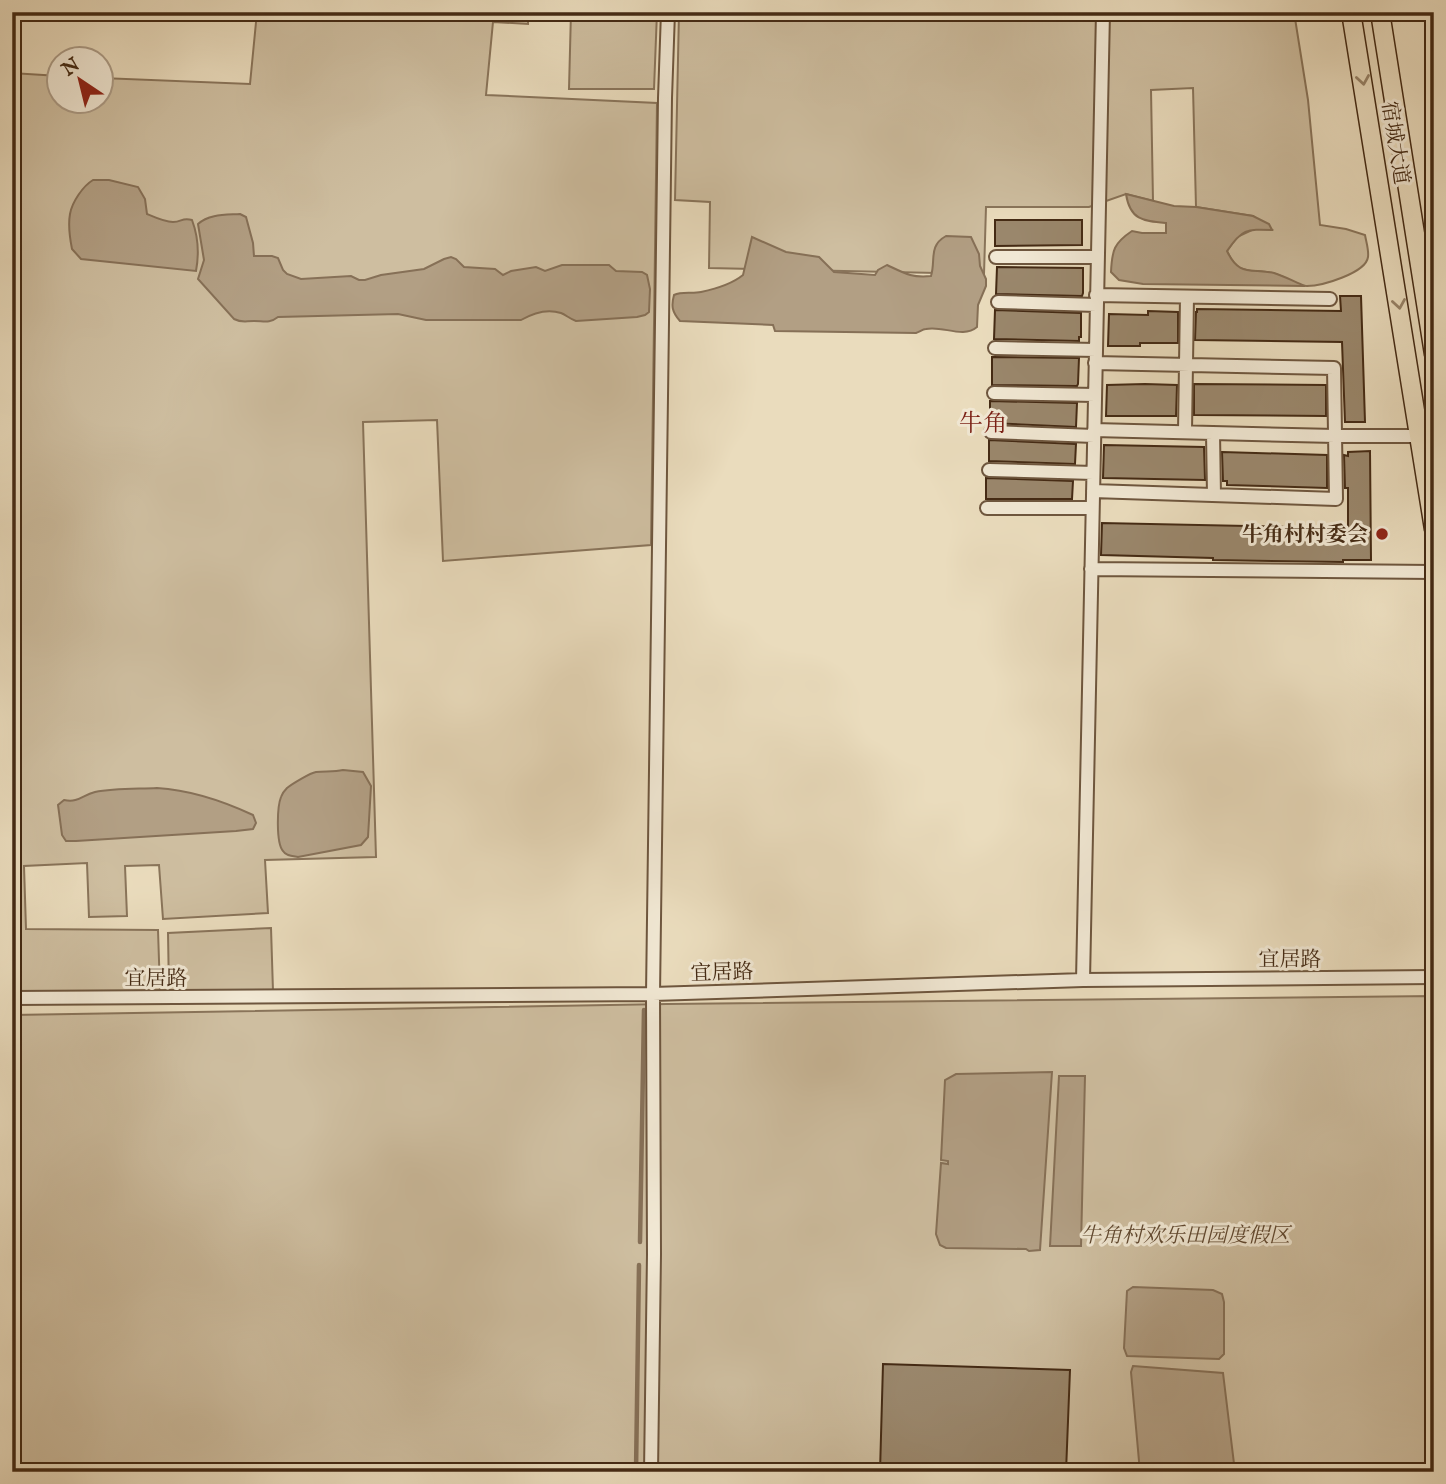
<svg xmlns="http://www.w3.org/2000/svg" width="1446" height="1484" font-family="'IM FELL English','Noto Serif SC',serif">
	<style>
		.green { fill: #cebea0; stroke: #89745a; stroke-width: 2 }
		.water { fill: #b29f84; stroke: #867057; stroke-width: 2 }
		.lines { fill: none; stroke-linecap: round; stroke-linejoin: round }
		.stream { stroke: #867057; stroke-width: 4.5 }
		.building { fill: #9a876c; stroke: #442a14; stroke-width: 2 }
		.minor-casing { stroke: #6e563e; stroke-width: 16 }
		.primary-casing { stroke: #442a14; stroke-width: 21 }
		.minor { stroke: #f1e8d4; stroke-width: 12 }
		.primary { stroke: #eadcbd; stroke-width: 18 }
		.oneway { stroke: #978368 }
		.poi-dot { fill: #8f2418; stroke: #f1e8d4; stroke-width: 2.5 }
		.labels { text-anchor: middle; stroke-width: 6; stroke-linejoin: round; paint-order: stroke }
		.street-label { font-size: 21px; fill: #442a14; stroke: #f1e8d4 }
		.poi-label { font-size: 21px; font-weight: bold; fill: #442a14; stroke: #f1e8d4; text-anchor: end }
		.park-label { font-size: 21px; font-style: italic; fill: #604830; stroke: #f1e8d4 }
		.quarter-label { font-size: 24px; fill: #7a1f14; stroke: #f1e8d4 }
	</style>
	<rect width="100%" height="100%" fill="#eadcbd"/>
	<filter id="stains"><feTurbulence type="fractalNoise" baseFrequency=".00286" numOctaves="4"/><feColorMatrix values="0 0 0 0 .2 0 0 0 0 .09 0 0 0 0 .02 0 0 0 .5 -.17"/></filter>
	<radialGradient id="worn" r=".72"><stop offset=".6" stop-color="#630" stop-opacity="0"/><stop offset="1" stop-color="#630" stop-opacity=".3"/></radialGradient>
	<path class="green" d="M257 12H528V24L493 22 486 95 657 103 651 545 443 561 437 420 363 422 376 857 265 860 268 913 163 919 159 865 125 866 127 916 89 917 87 863 24 866 26 929 158 930 160 991 12 993V73L59 76 60 102H102V78L250 84Z
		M571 12H657L654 89H569Z
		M679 12H1294L1308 100 1320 225 1346 229 1365 235C1366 241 1369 250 1368 257 1366 273 1322 286 1307 286 1296 286 1284 275 1272 273 1249 268 1239 277 1227 251L1237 237 1254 229H1271L1253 216 1196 207 1193 88 1151 90 1153 201 1126 194 1089 207H986L984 274 709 268 710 202 675 200Z
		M271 928 273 991 169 992 168 933Z
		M1434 996V1472H12V1015L667 1004Z"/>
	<path class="water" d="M93 180H109L138 187 145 199 147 214C154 217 165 222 173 222 182 222 182 217 192 220 198 236 199 255 196 271L81 259 72 249C70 239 68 225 70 214 72 202 83 186 93 180Z
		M1126 194 1174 206 1196 207 1253 216 1269 224 1272 230C1246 229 1242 229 1227 251 1239 277 1251 268 1274 273 1284 276 1295 282 1305 286L1143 284 1119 280 1111 272C1112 250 1114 243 1132 231L1142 233H1166V223C1143 221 1130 220 1126 194Z
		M240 214 246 217 253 243 254 256H272L278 258 283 270 287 274 301 279 351 276 359 280H365L381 275 424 269 444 259 451 257 456 259 464 267 495 269 503 275 511 271 536 267 545 271 562 265H609L616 271 642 272 647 275 650 289 649 312 645 315 637 317 576 321C570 319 566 315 561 313 546 308 533 313 521 320H426L398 314 278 317C269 324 264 321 254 321 245 321 242 323 234 319L198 279 204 260 198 224C209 214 225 215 240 214Z
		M946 236 971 237 979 254 980 266 986 279V286L978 305 977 327C963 339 942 325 926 329 923 329 919 332 916 333L775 331 773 325 680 321C672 312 671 306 674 295 682 291 692 294 701 292 715 289 732 284 743 275L752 237 786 252 819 257 834 272 875 275 878 270 887 265C904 273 911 278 931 276 936 260 928 246 946 236Z
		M343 770 363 772 371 786 368 837 361 845 298 857C292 856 286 856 283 851 276 843 277 807 281 797 282 794 285 790 287 788 292 784 310 773 316 772 325 771 334 772 343 770Z
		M157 788C190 790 223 801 253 815L256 823 253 829 236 831 76 841H66L62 835 58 805 64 800C79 803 82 795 95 792 114 788 137 789 157 788Z
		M1052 1072 1040 1250 1029 1251 1026 1249 946 1248 940 1245 936 1234 941 1163 948 1164V1161L941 1160 945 1080 956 1074Z
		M1059 1076H1085L1081 1246H1050Z
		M1133 1287 1213 1290 1222 1294 1224 1302V1354L1219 1359 1127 1356 1124 1348 1127 1291Z
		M1133 1366 1223 1373 1235 1472H1140L1131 1372Z"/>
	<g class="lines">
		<path class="stream" d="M640 1242 644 1010
			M636 1472 639 1265"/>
	</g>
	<path class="building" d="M995 220H1082V245L995 246Z
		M997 267 1083 268V293L1082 296 996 294Z
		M1340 296H1361L1365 422H1345L1342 342 1195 340 1196 312H1197V309L1341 311Z
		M995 310 1081 313V337H1079V341L994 339Z
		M1148 311 1178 312V343H1140V346H1108L1109 314 1148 315Z
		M992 357 1079 358 1078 384 1077 386 992 385Z
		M1145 384 1177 385 1176 416H1106L1107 385Z
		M1194 384 1326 385V416L1194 415Z
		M990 401 1077 403 1076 427 990 423Z
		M989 440 1076 444 1075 464 989 461Z
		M1104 445 1204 447 1205 480 1103 478Z
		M1370 451 1371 560H1343V562L1213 560V558L1101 555 1102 523 1348 528V488H1345L1344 455 1348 456V452Z
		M1222 452 1327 455V488L1227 485V481H1223Z
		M986 478 1073 481 1072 499H986Z
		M883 1364 1070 1370 1066 1472H880Z"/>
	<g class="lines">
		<defs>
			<path id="minor" d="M996 257H1097
				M1096 295 1330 299
				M998 302 1096 305
				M995 348 1096 350
				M994 393 1095 395
				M1094 430 1335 436H1434
				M1185 431 1187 297
				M991 432 1094 436
				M1213 433 1214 495
				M989 470 1093 473
				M1093 491 1336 499 1334 368 1095 363
				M987 508H1092
				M1091 569 1434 572
				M1083 980 1103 12
				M12 998 653 994 1083 980 1434 977
				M651 1472 654 1254 653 994 665 98 668 12"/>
			<path id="primary" d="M1351 12 1434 529
				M1380 12 1434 354"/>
		</defs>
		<use href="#minor" class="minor-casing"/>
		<use href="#primary" class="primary-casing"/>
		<use href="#minor" class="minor"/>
		<use href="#primary" class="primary"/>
	</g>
	<defs><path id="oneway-chevron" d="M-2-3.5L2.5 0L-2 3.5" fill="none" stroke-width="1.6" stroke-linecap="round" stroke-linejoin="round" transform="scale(1.75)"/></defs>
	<g class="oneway">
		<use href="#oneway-chevron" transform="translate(1363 80) rotate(81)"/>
		<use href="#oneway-chevron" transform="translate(1399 304) rotate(81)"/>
	</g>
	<circle class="poi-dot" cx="1382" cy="534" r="7"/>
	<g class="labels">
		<g class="street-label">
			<text transform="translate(1396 143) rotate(81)" y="7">宿城大道</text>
			<text x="1290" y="966">宜居路</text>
			<text transform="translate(722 972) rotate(-2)" y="7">宜居路</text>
			<text x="156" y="985">宜居路</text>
		</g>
		<g class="poi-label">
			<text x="1368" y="541">牛角村村委会</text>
		</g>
		<g class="park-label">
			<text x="1185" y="1242">牛角村欢乐田园度假区</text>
		</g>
		<g class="quarter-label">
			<text x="983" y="431">牛角</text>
		</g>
	</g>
	<rect width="1446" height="1484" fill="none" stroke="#eadcbd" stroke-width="42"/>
	<rect x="14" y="14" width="1418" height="1456" fill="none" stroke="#442a14" stroke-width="3.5"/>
	<rect x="21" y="21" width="1404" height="1442" fill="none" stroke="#442a14" stroke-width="2"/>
	<g transform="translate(80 80) rotate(325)"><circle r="33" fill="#f1e8d4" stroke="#ac9c87" stroke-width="2"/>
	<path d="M0-5L12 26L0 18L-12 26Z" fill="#8f2418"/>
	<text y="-10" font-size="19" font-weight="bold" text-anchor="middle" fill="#442a14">N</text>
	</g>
	<rect width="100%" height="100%" filter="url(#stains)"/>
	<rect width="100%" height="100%" fill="url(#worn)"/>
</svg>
